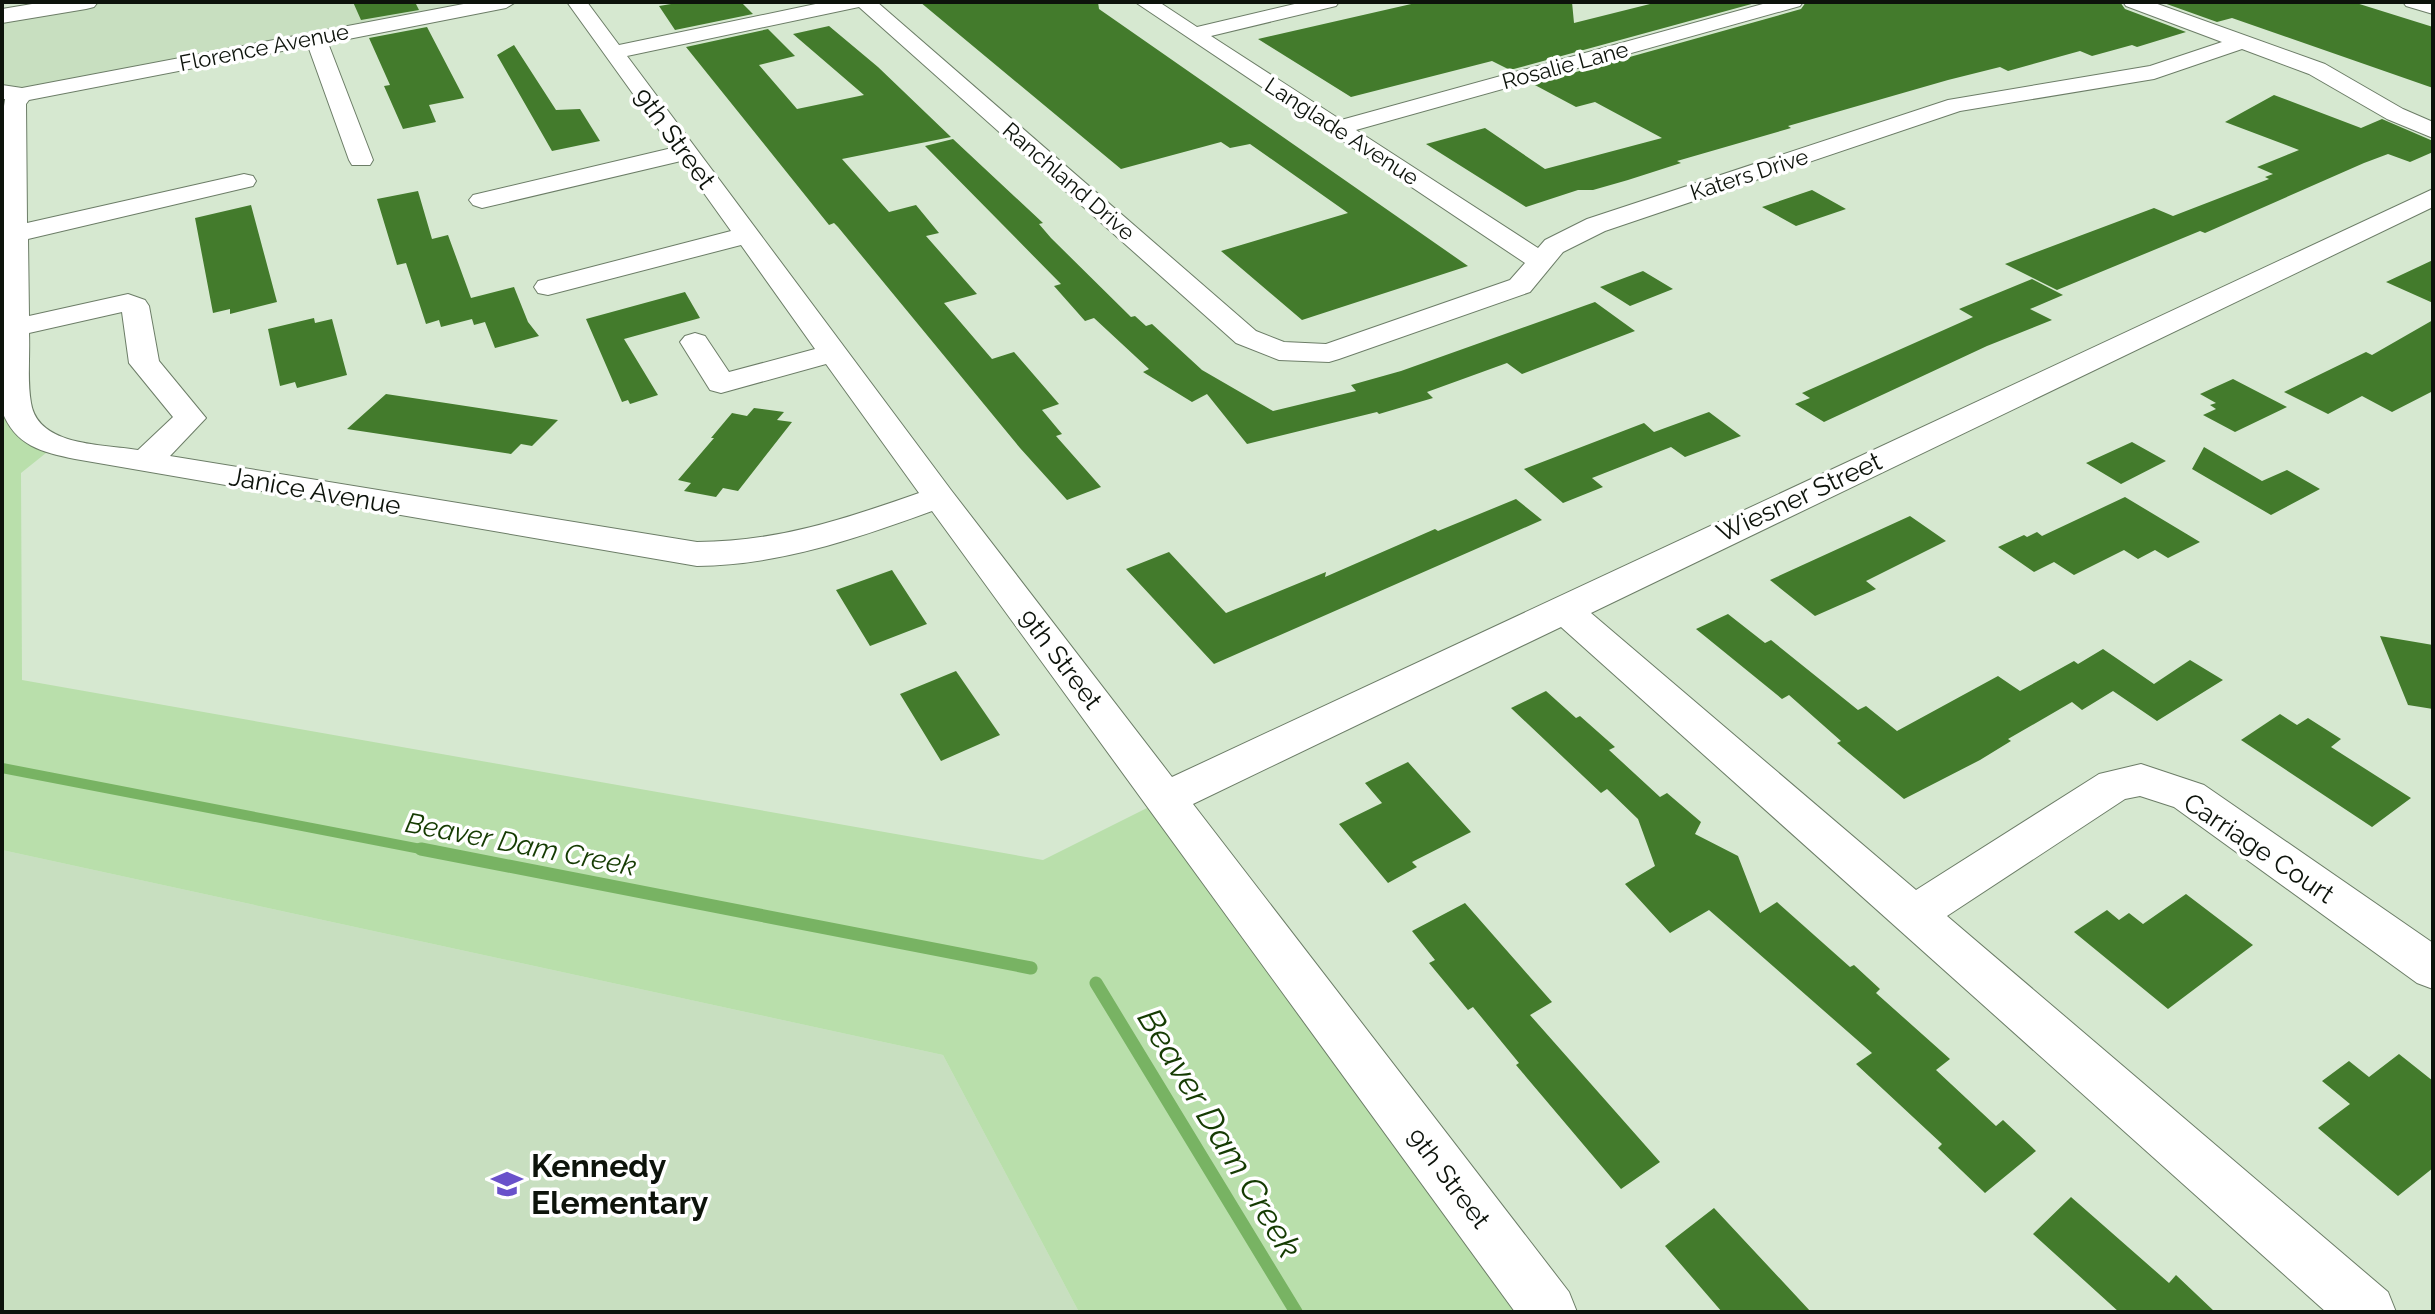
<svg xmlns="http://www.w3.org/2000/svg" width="2435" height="1314" font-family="Raleway,sans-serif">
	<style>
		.built { fill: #c8dfc0 }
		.green { fill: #b9dfab }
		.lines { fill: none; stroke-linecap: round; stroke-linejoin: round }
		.stream-far1 { stroke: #78b363; stroke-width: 10 }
		.stream { stroke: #78b363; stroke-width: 13 }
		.building { fill: #437b2c }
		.minor-casing { stroke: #6c7d67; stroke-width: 2 }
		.major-casing { stroke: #6c7d67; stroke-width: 2 }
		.minor { fill: #fff; fill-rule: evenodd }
		.major { fill: #fff; fill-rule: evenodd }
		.labels { text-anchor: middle; stroke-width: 7; stroke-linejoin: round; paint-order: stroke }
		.far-street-label { font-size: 22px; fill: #0d130b; stroke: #fff }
		.street-label { font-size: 26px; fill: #0d130b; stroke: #fff }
		.water-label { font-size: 28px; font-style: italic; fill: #153b02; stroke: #fff }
		.near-poi-label { font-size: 32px; font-weight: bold; fill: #0d130b; stroke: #fff; text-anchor: start }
		.near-water-label { font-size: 34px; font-style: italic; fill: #153b02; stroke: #fff }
	</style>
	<rect width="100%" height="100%" fill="#d6e8d0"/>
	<path class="built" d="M86 2H506L41 89 2 122V16Z
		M2 850 943 1055 1079 1312H2Z"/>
	<path class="green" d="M2 361 15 402 56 445 21 473 22 680 1043 860 1165 799 1549 1312H1079L943 1055 2 850Z"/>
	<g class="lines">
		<path class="stream-far1" d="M2 768 431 851"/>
		<path class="stream" d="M421 849 1031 968
			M1096 983 1296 1312"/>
	</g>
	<path class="building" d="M353 2H415L419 10 361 20Z
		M683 2H741L753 14 675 30 659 6Z
		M920 2H1098L1099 9 1468 266 1302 320 1221 251 1348 213 1250 144 1230 148 1221 142 1121 169Z
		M1420 2H1572L1574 23 1658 2H1759L1510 70 1492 61 1351 97 1258 39Z
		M1806 2H2120L2125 9 2186 32 2137 47 2132 45 2092 56 2080 51 2008 71 2000 67 1948 80 1788 126 1791 128 1677 161 1681 163 1628 180 1593 190H1578L1526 207 1426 144 1485 128 1545 169 1662 138 1595 102 1576 107 1533 84 1801 9Z
		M2161 2H2353L2433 27V88L2232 18 2217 22Z
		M829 26 878 67 951 137 842 159 889 212 916 205 939 233 926 236 977 294 944 303 992 359 1014 352 1059 404 1042 410 1062 434 1056 436 1101 487 1067 500 1020 448 838 227 834 223 829 225 686 47 768 29 795 56 759 65 797 109 864 95 793 34Z
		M427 27 464 98 429 105 436 122 403 129 384 86 390 85 369 38Z
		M514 45 556 110 580 109 600 141 552 151 497 55Z
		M2274 95 2361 128 2382 119 2433 141V152L2410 162 2388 154 2364 163 2205 233 2200 231 2057 290 2005 264 2154 208 2173 216 2269 179 2265 177 2273 174 2257 167 2299 150 2225 122Z
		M953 139 1043 223 1039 224 1051 238 1131 317 1135 316 1146 326 1152 324 1202 370 1273 411 1356 391 1351 385 1401 371 1595 302 1635 331 1522 374 1507 363 1427 392 1433 398 1379 414 1377 412 1247 444 1207 394 1192 402 1143 372 1149 369 1094 318 1085 321 1054 286 1061 284 925 146Z
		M1812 190 1846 209 1796 226 1762 207Z
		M418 191 432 239 448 235 471 298 514 287 528 322 539 336 495 348 485 322 474 325 472 319 441 327 439 320 426 324 406 263 397 265 377 199Z
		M251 205 277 302 230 314V309L213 313 195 218Z
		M2433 260V303L2386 282Z
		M1643 271 1673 289 1630 306 1600 287Z
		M2032 279 2063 295 2030 309 2052 320 1987 346 1824 422 1795 404 1810 398 1802 393 1973 317 1959 309Z
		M685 292 700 318 624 339 658 395 630 404 628 400 622 402 586 319Z
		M314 318 315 323 332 319 347 375 297 388 295 382 280 386 268 329Z
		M2433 320V391L2392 412 2362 396 2328 414 2284 392 2366 352 2372 355Z
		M2233 379 2287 407 2235 432 2203 415 2216 409 2210 405 2216 403 2200 394Z
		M386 394 446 403 558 420 532 446 521 444 511 454 347 429Z
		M754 408 784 412 777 420 792 422 738 491 723 488 716 497 684 491 691 483 678 480 714 438H711L732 413 747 416Z
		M1709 412 1741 436 1685 457 1671 447 1592 478 1603 487 1563 503 1524 469 1644 423 1654 432Z
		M2132 442 2166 461 2121 484 2086 463Z
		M2204 447 2262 481 2287 470 2320 489 2271 515 2192 469Z
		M2125 497 2200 542 2168 558 2155 550 2138 559 2124 550 2074 575 2054 562 2034 572 1998 547 2024 535 2027 537 2037 532 2042 536Z
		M1516 499 1542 520 1214 664 1126 569 1169 552 1226 613 1326 572 1325 577 1435 529 1438 531Z
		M1910 516 1946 541 1866 581 1876 589 1815 616 1770 580Z
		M892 570 927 624 870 646 836 590Z
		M1728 614 1765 643 1771 640 1858 710 1866 706 1897 731 1998 676 2020 691 2074 661 2078 664 2103 649 2154 684 2190 660 2223 680 2157 721 2113 691 2082 710 2072 702 2008 739 2011 741 1980 760 1904 799 1837 743 1841 741 1789 695 1782 699 1696 629Z
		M2380 636 2433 645V709L2408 705Z
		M956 671 1000 735 941 761 900 694Z
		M1546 691 1576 718 1580 716 1615 747 1609 750 1660 797 1667 793 1701 822 1695 834 1738 856 1760 913 1777 902 1850 967 1854 965 1880 989 1876 993 1950 1059 1936 1070 1996 1126 2003 1120 2036 1151 1985 1193 1938 1148 1942 1144 1856 1064 1872 1053 1709 910 1670 933 1625 884 1655 866 1638 819 1607 789 1601 793 1511 708Z
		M2280 714 2297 725 2308 718 2341 739 2331 747 2411 798 2372 827 2241 740Z
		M1408 762 1471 832 1412 862 1417 867 1388 883 1339 824 1382 803 1365 783Z
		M2186 894 2253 945 2168 1009 2074 932 2107 910 2119 920 2129 913 2143 924Z
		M1465 903 1552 1002 1530 1015 1660 1162 1621 1189 1516 1065 1519 1063 1473 1007 1468 1010 1429 963 1435 960 1412 931Z
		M2399 1054 2433 1081V1168L2398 1196 2318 1128 2350 1104 2322 1081 2349 1061 2369 1077Z
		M2071 1197 2169 1283 2176 1275 2215 1312H2119L2033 1234Z
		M1714 1208 1811 1312H1722L1665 1246Z"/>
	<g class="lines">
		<defs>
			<path id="minor" d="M474 2H516L506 8 328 43 373 160 370 165H352L349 160 308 46 29 100 26 104 27 223 244 174 253 176 256 181 253 186 28 239 29 316 128 294 145 300 149 306 159 361 206 418 170 456 697 542C776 542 845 519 919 493L826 364 721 393 710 390 680 342 685 336 695 333 705 336 729 372 815 349 741 245 548 295 538 293 534 287 538 281 731 231 681 161 482 208 473 205 469 200 473 195 672 148 567 2H587L619 45 825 2H877L1256 331 1284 342 1326 344 1510 280 1525 263 1135 2H1159L1197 27 1303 2H1339L1336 6 1211 36 1341 120 1770 2H1803L1800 6 1356 130 1538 248 1545 240 1587 219 1948 100 2150 66 2222 42 2126 6 2123 2H2152L2325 64 2403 109 2433 122V138L2387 119 2309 74 2242 49 2154 79 1960 111 1605 231 1563 252 1530 292 1339 359 1329 362 1279 360 1236 343 859 7 627 56 951 490 1172 777 2433 189V207L1591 613 1916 890 2099 774 2141 764 2204 785 2433 943V989L2417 983 2174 807 2140 796 2125 799 1947 916 2388 1292 2396 1312H2326L1561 627 1193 804 1569 1292 1577 1312H1515L932 511C855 539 780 565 697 566L75 459C42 452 15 446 2 411V120L5 99H2V85L22 88ZM122 312 129 363 173 417 138 450C104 444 38 447 31 403 27 381 30 356 29 333Z
				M2403 2H2433V14L2406 6Z"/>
			<path id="major" d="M44 2H98L94 7 86 9 2 23V9Z"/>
		</defs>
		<use href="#minor" class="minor-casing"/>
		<use href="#major" class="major-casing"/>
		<use href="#minor" class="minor"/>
		<use href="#major" class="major"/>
	</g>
	<defs>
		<symbol id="school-bare" viewBox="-9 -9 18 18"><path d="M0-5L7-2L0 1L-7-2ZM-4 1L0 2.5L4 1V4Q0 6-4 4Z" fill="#6951ca" stroke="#fff" stroke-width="2.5" paint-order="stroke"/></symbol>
	</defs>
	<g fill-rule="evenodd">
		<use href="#school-bare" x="485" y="1162" width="44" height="44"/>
	</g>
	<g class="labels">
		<g class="far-street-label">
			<text transform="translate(264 47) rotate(-11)" y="8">Florence Avenue</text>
			<text transform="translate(1565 65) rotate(-15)" y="8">Rosalie Lane</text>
			<text transform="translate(1342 131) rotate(33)" y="8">Langlade Avenue</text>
			<text transform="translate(1749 174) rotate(-18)" y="8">Katers Drive</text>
			<text transform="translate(1069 181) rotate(41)" y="8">Ranchland Drive</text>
		</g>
		<g class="street-label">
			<text transform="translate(675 138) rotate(54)" y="9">9th Street</text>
			<text transform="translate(315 491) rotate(10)" y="9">Janice Avenue</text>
			<text transform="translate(1799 497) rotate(-25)" y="9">Wiesner Street</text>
			<text transform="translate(1061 659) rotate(53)" y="9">9th Street</text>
			<text transform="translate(2259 848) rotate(34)" y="9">Carriage Court</text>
			<text transform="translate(1449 1178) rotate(53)" y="9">9th Street</text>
		</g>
		<g class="water-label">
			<text transform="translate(521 844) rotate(11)" y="10">Beaver Dam Creek</text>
		</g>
		<g class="near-poi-label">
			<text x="531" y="1177">Kennedy<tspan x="531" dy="37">Elementary</tspan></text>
		</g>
		<g class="near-water-label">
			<text transform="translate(1220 1133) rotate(59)" y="12">Beaver Dam Creek</text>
		</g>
	</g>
	<rect width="2435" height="1314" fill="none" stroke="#0d130b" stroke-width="8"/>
</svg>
